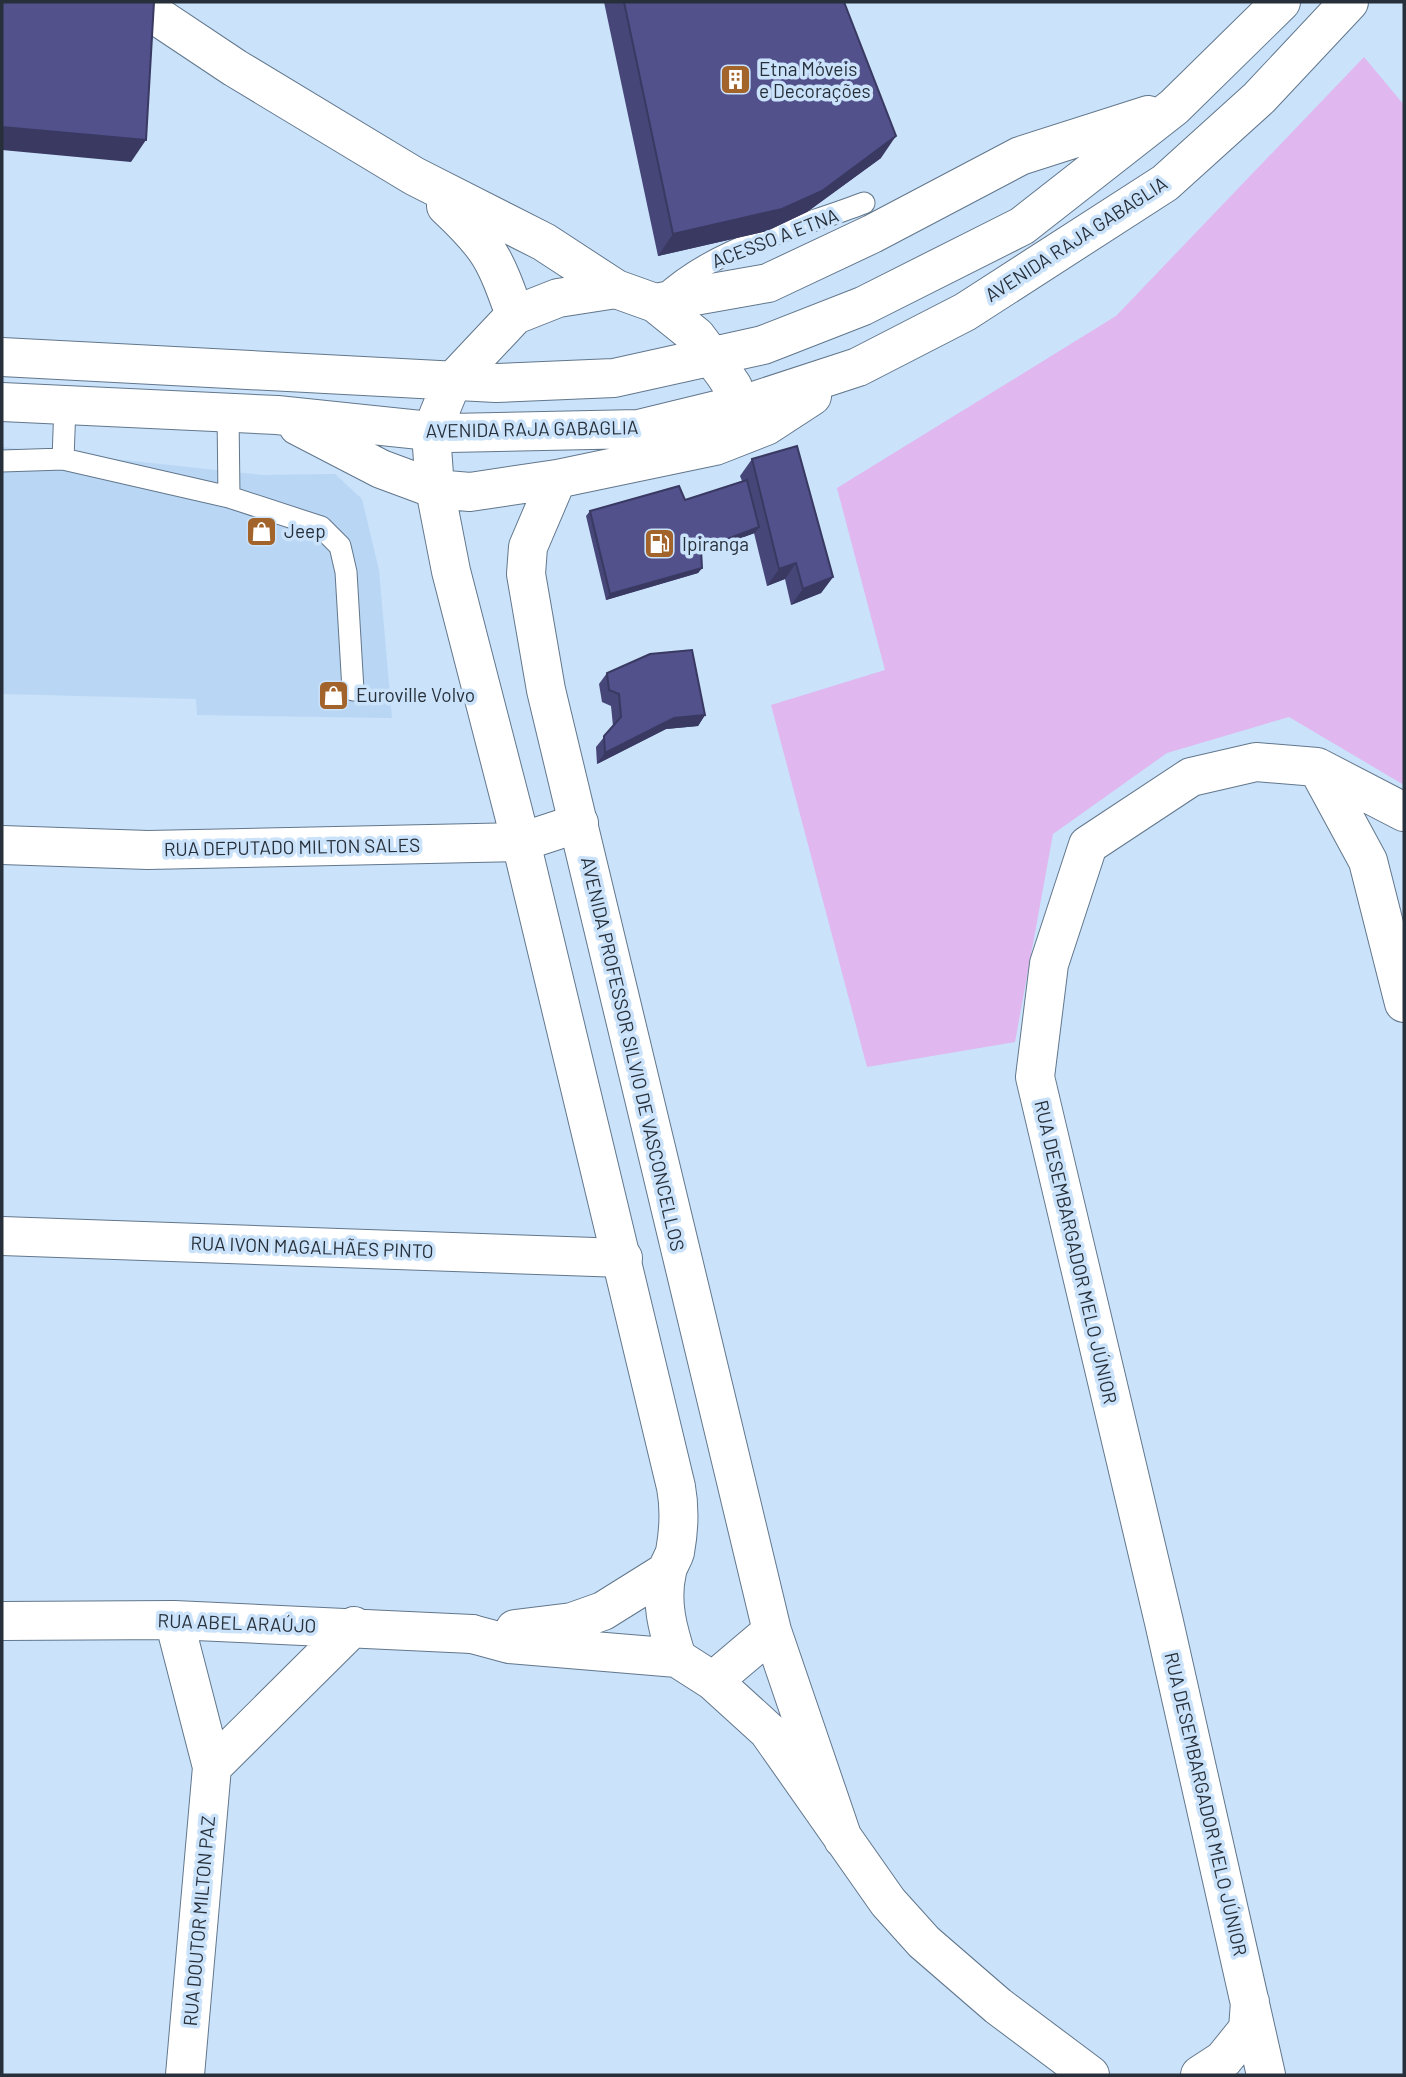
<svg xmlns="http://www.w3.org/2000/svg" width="1406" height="2077" font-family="Barlow,sans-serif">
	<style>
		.built { fill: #b9d6f4 }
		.green { fill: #e0b7ef }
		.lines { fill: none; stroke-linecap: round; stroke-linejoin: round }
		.lane-casing { stroke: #62778c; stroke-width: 23 }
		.street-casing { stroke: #62778c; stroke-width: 40 }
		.secondary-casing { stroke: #62778c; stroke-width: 40 }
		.lane { stroke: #fff; stroke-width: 21 }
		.street { stroke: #fff; stroke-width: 38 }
		.secondary { stroke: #fff; stroke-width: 38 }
		.wall { fill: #474678 }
		.shaded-wall { fill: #393962 }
		.building { fill: #52518c; stroke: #393962; stroke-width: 2 }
		.labels { text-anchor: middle; stroke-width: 7; stroke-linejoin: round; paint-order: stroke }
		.poi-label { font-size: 19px; fill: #27303a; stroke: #cae2fa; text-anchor: start }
		.street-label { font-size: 19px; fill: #27303a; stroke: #cae2fa }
	</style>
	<rect width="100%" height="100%" fill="#cae2fa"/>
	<path class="built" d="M2 447 262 475 335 474 362 499 379 570 392 718 197 715 196 699 3 694Z"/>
	<path class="green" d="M1364 57 1404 105V785L1289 717 1167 753 1053 834 1015 1042 867 1067 771 705 885 670 837 488 1116 316Z"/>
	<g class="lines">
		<defs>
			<path id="lane" d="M662 297C716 246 796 229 864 203
				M228 413 229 497
				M63 459 65 405
				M2 461 63 459 229 497 321 527 340 546 346 572 353 690"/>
			<path id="street" d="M1317 767 1368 861 1404 1003
				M2 845 148 850 521 842 579 823
				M2 1236 623 1258
				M174 1620 212 1767 185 2075
				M2 1621 174 1620 472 1634
				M212 1767 354 1626
				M1200 2075 1223 2060 1248 2029 1250 2002
				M1266 2075 1164 1622 1035 1077 1049 964 1088 845 1191 777 1256 762 1317 767 1404 812"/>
			<path id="secondary" d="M136 2 235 68 414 176 544 242 616 289
				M446 206C490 247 495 259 515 315
				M655 303 768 283 872 234 1020 156 1148 115
				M2 357 496 383 614 378 763 345 863 306 1022 226 1174 107 1281 2
				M2 402 277 415 449 433 639 429 754 401 858 367 965 312 1165 183 1259 98 1349 2
				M298 426 381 469 435 489 470 492 557 479 715 446 766 426 812 396
				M557 479 528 547 526 574 546 690 772 1631 843 1839
				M515 1629 572 1622 603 1611 667 1571
				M472 1634 509 1644 677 1658 713 1681 768 1731 888 1902 924 1942 998 2006 1090 2075
				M677 1658C668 1630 660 1602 667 1572 668 1565 673 1559 675 1552 679 1530 680 1509 676 1487L521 842 451 571 435 489 431 433 452 382 515 315 558 298 616 289 655 303 696 336 723 372 733 387 736 405 715 446
				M713 1681 772 1631"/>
		</defs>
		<use href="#lane" class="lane-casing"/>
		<use href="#street" class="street-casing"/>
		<use href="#secondary" class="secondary-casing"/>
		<use href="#lane" class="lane"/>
		<use href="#street" class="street"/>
		<use href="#secondary" class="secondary"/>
	</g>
	<path class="wall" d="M604 2H844L881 158 807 212 767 231 658 256Z
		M752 459 833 577 821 593 791 605 785 579 767 586 754 533 701 553 702 568 698 573 606 600 586 516 590 511 685 500 742 481 740 476Z
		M607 673 705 715 698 726 666 729 597 764 596 747 613 726 611 706 602 702 599 684Z"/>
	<path class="shaded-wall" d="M2 127 146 140 131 162 2 150Z
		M896 136 881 158 807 212 767 231 658 256 673 234Z
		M759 527 755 533 697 554 701 549Z
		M796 563 785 579 767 586 779 569Z
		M702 568 698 573 606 600 610 594Z
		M833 577 821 593 791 605 803 589Z
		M705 715 698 726 666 729 597 764 605 753 674 718Z"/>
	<path class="building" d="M2 2H154L146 140 2 127Z
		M624 2H844L896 136 822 191 782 209 673 234Z
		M797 446 833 577 803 589 796 563 779 569 752 459Z
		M747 480 759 527 701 549 702 568 610 594 590 511 679 486 685 500Z
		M692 650 705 715 674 718 605 753 604 736 621 717 619 694 609 690 607 673 650 654Z"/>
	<defs>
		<symbol id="building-square" viewBox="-11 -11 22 22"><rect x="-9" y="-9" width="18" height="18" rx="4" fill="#a3642b" stroke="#cae2fa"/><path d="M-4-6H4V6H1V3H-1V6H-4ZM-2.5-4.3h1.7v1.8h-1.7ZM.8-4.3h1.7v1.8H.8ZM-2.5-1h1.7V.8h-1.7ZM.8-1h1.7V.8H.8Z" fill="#fff"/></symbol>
		<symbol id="shop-square" viewBox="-11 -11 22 22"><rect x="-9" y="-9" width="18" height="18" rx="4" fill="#a3642b" stroke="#cae2fa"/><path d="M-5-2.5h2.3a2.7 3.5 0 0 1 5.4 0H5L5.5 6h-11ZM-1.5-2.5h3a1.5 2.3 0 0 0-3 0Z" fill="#fff"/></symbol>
		<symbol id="fuel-square" viewBox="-11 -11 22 22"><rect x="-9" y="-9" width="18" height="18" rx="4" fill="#a3642b" stroke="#cae2fa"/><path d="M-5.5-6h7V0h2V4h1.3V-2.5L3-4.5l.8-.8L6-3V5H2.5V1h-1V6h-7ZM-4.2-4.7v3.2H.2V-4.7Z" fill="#fff"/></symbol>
	</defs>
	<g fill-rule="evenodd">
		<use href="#building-square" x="718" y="62" width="35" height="35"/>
		<use href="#shop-square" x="244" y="514" width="35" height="35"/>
		<use href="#fuel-square" x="642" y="526" width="35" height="35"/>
		<use href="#shop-square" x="316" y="678" width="35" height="35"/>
	</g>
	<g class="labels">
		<g class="poi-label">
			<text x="759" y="76">Etna Móveis<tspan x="759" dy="22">e Decorações</tspan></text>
			<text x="284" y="538">Jeep</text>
			<text x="682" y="551">Ipiranga</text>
			<text x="356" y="702">Euroville Volvo</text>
		</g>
		<g class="street-label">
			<text transform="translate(775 238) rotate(-21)" y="7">ACESSO A ETNA</text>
			<text transform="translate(1076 239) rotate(-33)" y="7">AVENIDA RAJA GABAGLIA</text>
			<text transform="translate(532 429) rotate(-1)" y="7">AVENIDA RAJA GABAGLIA</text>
			<text transform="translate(292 847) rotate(-1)" y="7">RUA DEPUTADO MILTON SALES</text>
			<text transform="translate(633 1054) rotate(77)" y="7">AVENIDA PROFESSOR SILVIO DE VASCONCELLOS</text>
			<text transform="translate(312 1247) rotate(2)" y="7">RUA IVON MAGALHÃES PINTO</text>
			<text transform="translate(1076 1252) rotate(77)" y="7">RUA DESEMBARGADOR MELO JÚNIOR</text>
			<text transform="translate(237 1623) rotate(2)" y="7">RUA ABEL ARAÚJO</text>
			<text transform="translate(1206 1804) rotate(77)" y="7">RUA DESEMBARGADOR MELO JÚNIOR</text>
			<text transform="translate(199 1921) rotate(-85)" y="7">RUA DOUTOR MILTON PAZ</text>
		</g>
	</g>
	<rect width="1406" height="2077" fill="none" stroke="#27303a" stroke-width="7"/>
</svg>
